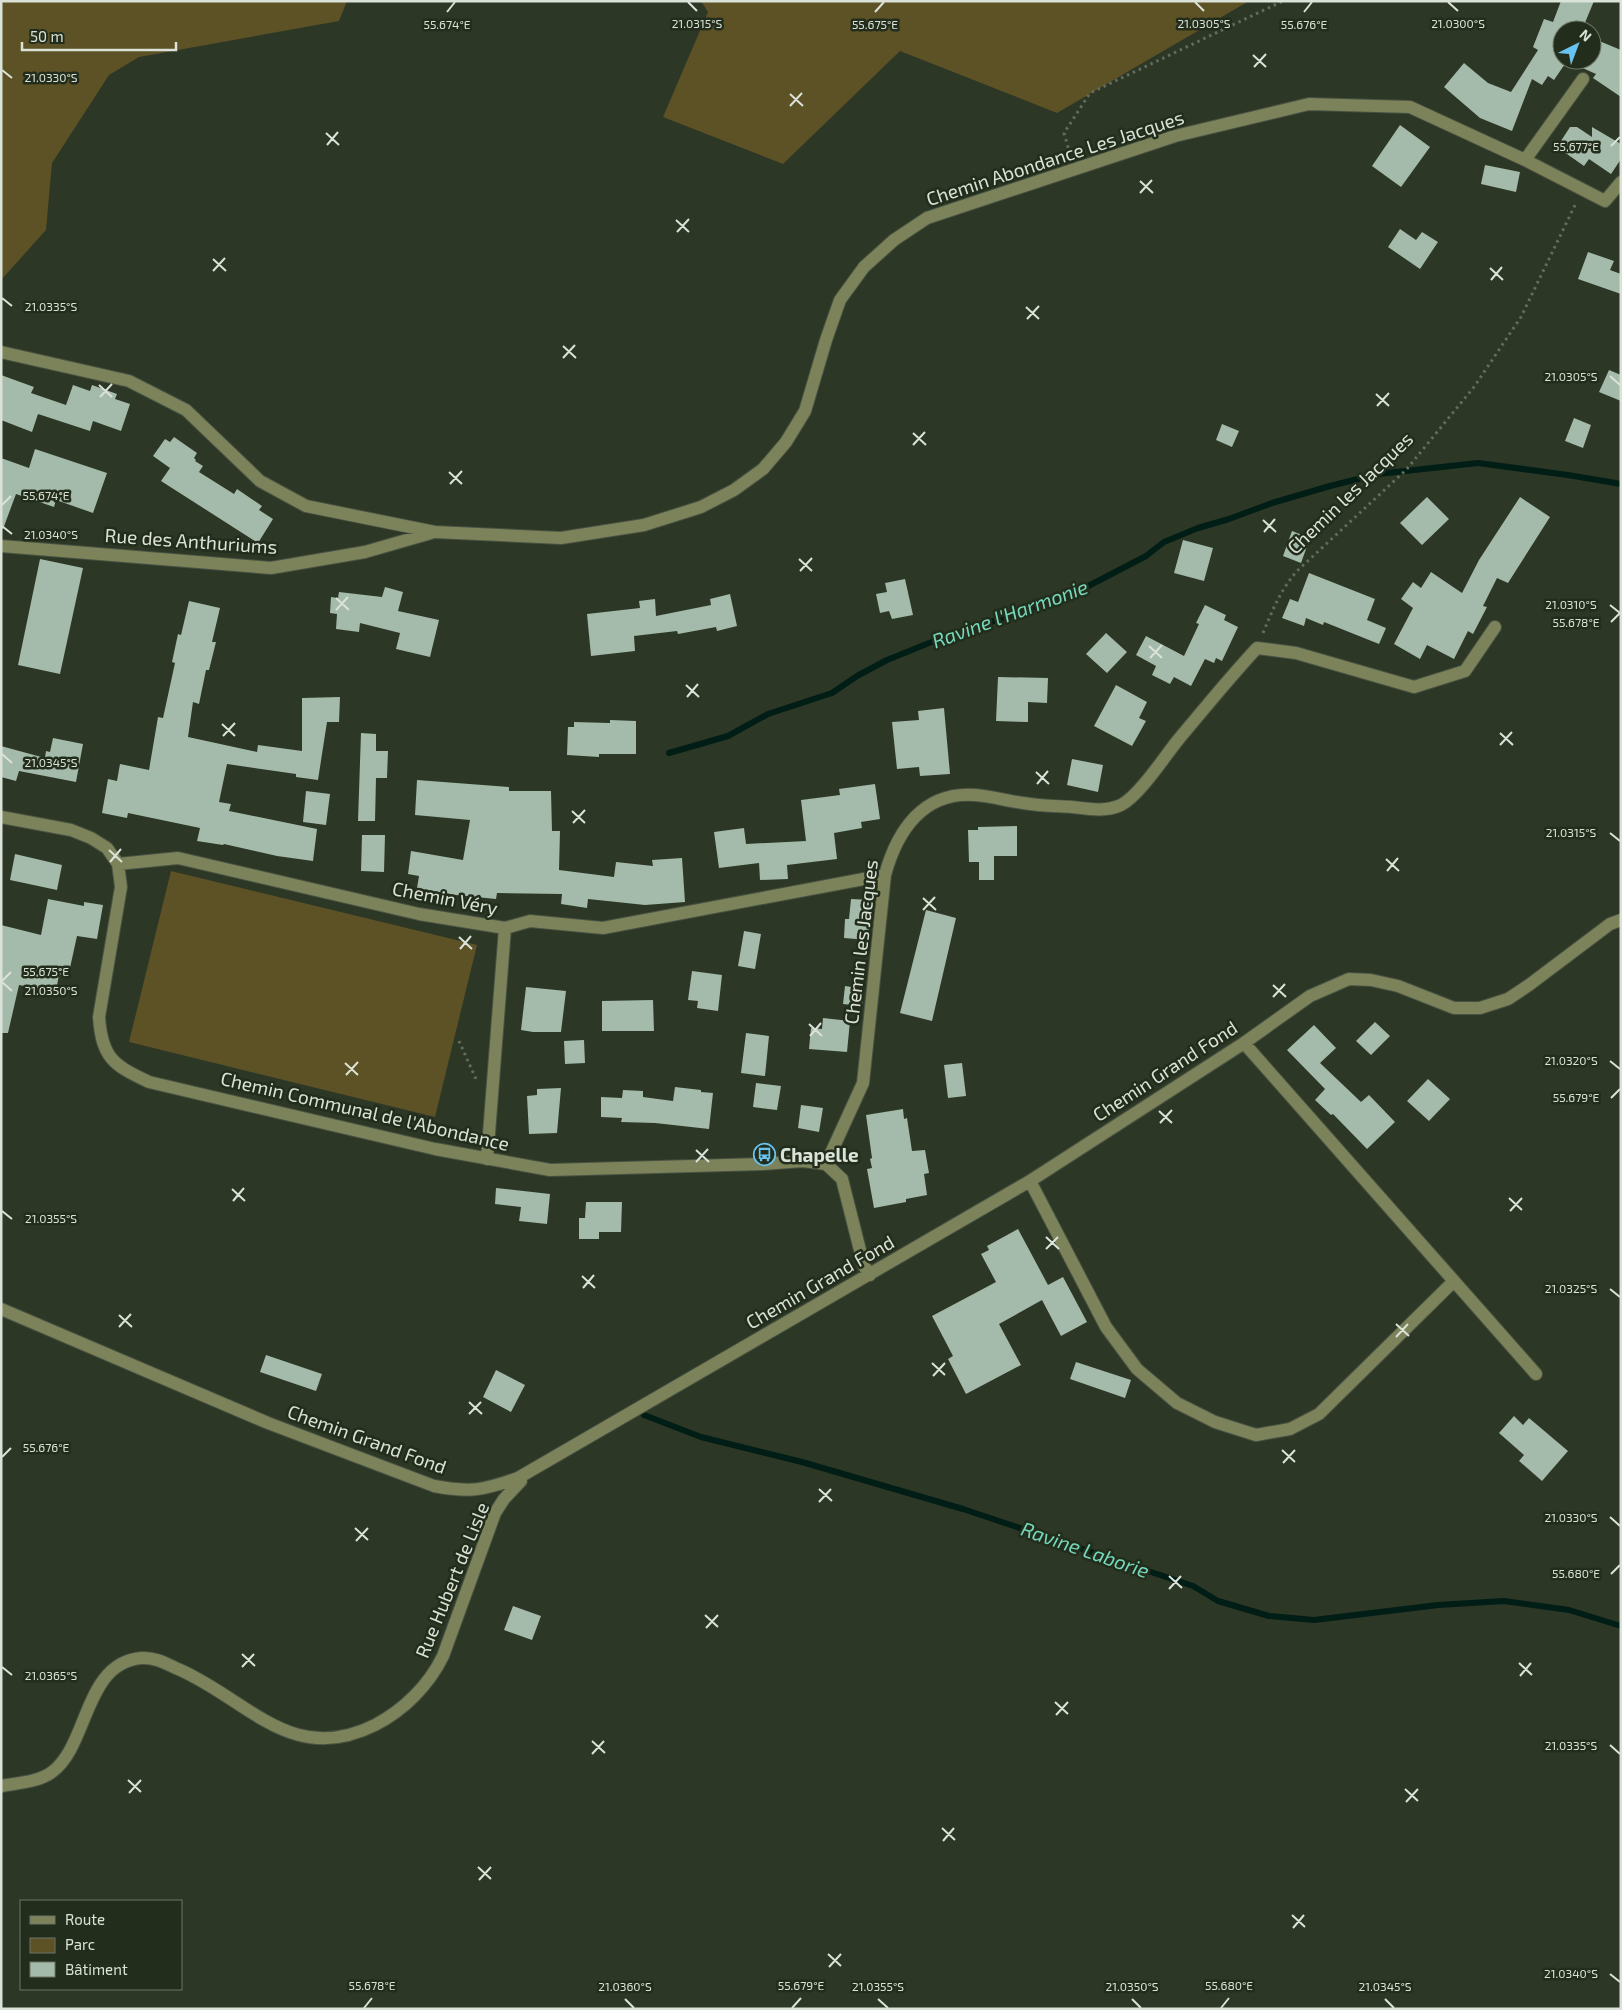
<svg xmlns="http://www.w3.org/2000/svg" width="1622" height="2010" font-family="'Exo 2',sans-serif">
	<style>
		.green { fill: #5d5126 }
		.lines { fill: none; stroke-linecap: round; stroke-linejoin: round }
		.stream { stroke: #001d16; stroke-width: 6 }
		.building { fill: #a4baaa }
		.minor-casing { stroke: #485242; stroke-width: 14 }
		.path { stroke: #636d5e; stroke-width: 3; stroke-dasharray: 2.5 4; stroke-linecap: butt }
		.minor { stroke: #7c8259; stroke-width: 12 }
		.ticks { fill: none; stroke: #dbe2d7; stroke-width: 2 }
		.labels { text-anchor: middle; stroke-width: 5; stroke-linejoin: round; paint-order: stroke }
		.street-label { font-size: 19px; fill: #dbe2d7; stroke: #222d1c }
		.poi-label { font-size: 19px; font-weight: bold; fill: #dbe2d7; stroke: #222d1c; text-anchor: start }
		.water-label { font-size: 20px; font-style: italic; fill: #77d8bd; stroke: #222d1c }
		.ticks-label { font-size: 12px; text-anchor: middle; fill: #dbe2d7; stroke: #222d1c; stroke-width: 5; stroke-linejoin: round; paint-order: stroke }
	</style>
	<rect width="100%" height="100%" fill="#2c3726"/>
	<path class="green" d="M1 1H347L339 21 139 57 109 75 52 163 46 230 1 280Z
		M701 1H1249L1057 113 900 51 783 164 663 117 708 12Z
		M171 871 477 945 435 1117 129 1042Z"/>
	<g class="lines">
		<path class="stream" d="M669 753 728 736 768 714 832 693 857 676 887 660 929 643 1073 594 1146 556 1164 542 1198 528 1229 519 1272 503 1330 486 1378 474 1478 463 1568 475 1621 484
			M644 1415 701 1437 802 1462 963 1509 1193 1586 1218 1601 1269 1616 1314 1620 1438 1605 1504 1601 1569 1610 1621 1626"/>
	</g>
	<path class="building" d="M1561 1H1594L1582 30H1562V60H1592V38L1621 50V97L1593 78 1596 74 1567 61 1554 80 1548 76 1542 85 1532 79 1512 131 1480 118 1444 87 1464 63 1488 83 1511 92 1538 50 1533 47 1544 19 1553 22Z
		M1400 125 1430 147 1401 187 1372 166Z
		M1570 127H1577L1592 137V127L1621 144V159L1611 174 1589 159 1584 166 1557 147Z
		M1485 165 1520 172 1516 192 1481 184Z
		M1400 229 1416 240 1422 232 1438 242 1420 269 1388 247Z
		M1588 252 1614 261 1610 270 1621 274V294L1578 279Z
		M1609 370 1621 375V401L1599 392Z
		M1 375 34 387 31 393 66 405 73 385 90 391 92 385 117 394 115 399 130 404 121 431 93 421 90 431 38 414 32 432 1 420Z
		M1574 418 1591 425 1583 448 1565 441Z
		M1222 424 1239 431 1232 447 1216 440Z
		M174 437 197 453 194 458 196 460 195 461 203 466 199 472 234 494 237 489 262 506 259 510 273 519 258 543 161 481 170 468 153 456 165 439 170 442Z
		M35 449 107 473 93 513 56 500 54 507 16 494 3 529H1V458L29 468Z
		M1427 497 1449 519 1422 545 1400 523Z
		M1520 497 1550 517 1508 583 1497 578 1483 606 1487 607 1473 634 1468 631 1454 659 1427 645 1420 659 1394 644 1413 608 1401 599 1413 582 1421 588 1431 572 1462 593 1479 560Z
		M1292 531 1310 538 1301 563 1283 556Z
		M1183 540 1213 548 1204 581 1174 573Z
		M40 559 83 568 60 674 18 665Z
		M1309 573 1375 599 1367 620 1386 628 1379 644 1324 622 1323 625 1306 618 1304 626 1282 618 1290 599 1298 602Z
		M905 579 913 615 892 619 889 611 880 613 876 594 887 592 885 583Z
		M385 587 403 592 398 611 439 620 430 657 396 649 400 633 360 623 359 632 336 629 337 614 330 613 331 597 338 598 339 592 382 597Z
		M730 594 737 626 717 631 716 627 678 634 677 631 634 636 635 651 591 656 587 614 640 608 639 601 655 599 656 616 711 605 710 599Z
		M189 601 220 608 212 642H216L209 670H206L199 704 193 702 188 737 257 752 258 745 302 751V698L340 697 339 722H327L318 780 296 777V774L227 764 219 802 231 804 229 811 317 829 313 861 277 856 224 844 223 845 197 841 200 828 128 813 127 818 102 813 108 779 117 781 120 764 149 770 158 717 163 718 175 663 172 662 178 634 181 635Z
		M1205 605 1226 615 1224 620 1238 627 1222 661 1216 658 1214 663 1205 659 1191 686 1174 677 1170 684 1152 675 1156 666 1136 655 1146 636 1184 656 1199 624 1196 623Z
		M1106 633 1127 652 1107 673 1086 654Z
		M998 677 1048 678 1047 703 1028 702V722L996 721Z
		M1116 685 1147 702 1139 718 1146 721 1132 746 1094 726Z
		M944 708 950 774 920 776 919 767 897 769 892 722 919 720 918 711Z
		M610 720 636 721V754H599V757L567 755 568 727H574V722L610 723Z
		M361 733 376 734V751H388L387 778H376L375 821H358Z
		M53 738 83 744 76 782 19 771 16 781 1 777V746L45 758 46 751 50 752Z
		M1072 759 1103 765 1098 792 1067 785Z
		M417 780 509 787V791H551L552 831H560L559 870 614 877 616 862 653 866 652 860 682 858 685 902 645 905 588 899 587 908 561 904 562 894 497 893 496 899 456 895 417 888 419 876 408 874 411 851 463 860 470 820 415 815Z
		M875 784 880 819 861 822 862 828 834 833 837 859 787 865 788 879 760 880 759 863 719 868 714 832 744 828 746 844 806 841 801 800 840 795 839 789Z
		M306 791 330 794 326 825 303 822Z
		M1017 826V856H994V880H979V862H969L968 830H978V827Z
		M362 835H385L384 872 361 871Z
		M15 854 62 865 57 890 10 880Z
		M48 899 84 906V902L103 905 97 939 77 936 68 977 59 974 57 986 50 985 49 991 19 985 8 1033H1V925L41 935Z
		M851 899 871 900 868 940 844 938 845 919H849Z
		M926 910 956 918 932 1021 900 1013Z
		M744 931 761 934 755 969 738 966Z
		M692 971 722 975 718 1011 697 1008 698 1001 688 1000Z
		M845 986 864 989 862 1006 843 1004Z
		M526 987 566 991 561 1032H533L521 1030Z
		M653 1000 654 1031H602V1001Z
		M823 1018 850 1021 847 1052 809 1049 811 1028 822 1029Z
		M1375 1022 1390 1036 1371 1055 1356 1041Z
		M1314 1025 1336 1048 1320 1063 1361 1102 1369 1095 1395 1122 1367 1149 1333 1114 1331 1115 1315 1100 1325 1089 1287 1050Z
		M746 1033 769 1036 765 1076 741 1073Z
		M584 1040 585 1063 565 1064 564 1041Z
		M962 1063 966 1096 948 1098 944 1065Z
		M1428 1079 1450 1099 1429 1121 1407 1101Z
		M756 1083 781 1086 777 1110 753 1107Z
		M675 1087 701 1090V1092L713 1093 709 1129 655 1123 621 1122 622 1118 601 1117V1097L622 1098 623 1090 643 1091V1097L673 1101Z
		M561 1088 557 1133 529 1134 527 1096 537 1095V1089Z
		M801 1105 823 1108 819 1132 798 1128Z
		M903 1109 904 1119 907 1118 912 1151 925 1150 929 1173 924 1174 927 1195 906 1199V1202L874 1208 867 1169 872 1168 870 1159 872 1158 866 1115Z
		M496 1188 550 1194 547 1224 519 1221 521 1207 495 1204Z
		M586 1202H622L621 1232H599V1239H579V1218H585Z
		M1018 1229 1048 1285 1063 1277 1087 1322 1061 1336 1042 1300 999 1324 1021 1365 966 1394 948 1359 953 1356 932 1316 996 1282 981 1254 989 1250 987 1246Z
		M266 1355 322 1374 316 1391 260 1372Z
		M1076 1362 1131 1380 1125 1398 1070 1379Z
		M496 1370 525 1385 511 1412 483 1397Z
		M1514 1416 1523 1425 1529 1418 1568 1451 1542 1481 1519 1461 1524 1455 1499 1433Z
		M513 1606 541 1616 532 1640 504 1630Z"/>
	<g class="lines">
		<defs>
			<path id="minor" d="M1525 160 1583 79
				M1 352 129 381 186 410 260 481 306 506 435 532 561 538 644 525 701 507 734 490 763 469 786 442 805 411 826 340 840 300 864 267 894 240 927 218 1175 136 1309 104 1410 107 1525 160 1605 201 1621 182
				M1 546 271 568 365 552 431 533
				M1 817 71 830 91 838 107 848 118 864 121 887 99 1017C102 1058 113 1065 149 1082L435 1149 550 1170 763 1164 803 1161 826 1164 842 1179 864 1266 870 1275
				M118 864 178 858 419 914 505 928 530 921 603 928 885 875
				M1244 1043 1536 1374
				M487 1159 505 928
				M826 1164 863 1083 885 875C897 831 923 791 975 795 991 796 1007 801 1023 803 1040 806 1056 806 1072 807 1089 809 1106 812 1121 805 1139 796 1165 756 1178 740 1204 709 1230 677 1257 648L1296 653 1414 687 1465 671 1495 627
				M1030 1181 1106 1327 1137 1369 1177 1403 1215 1422 1256 1435 1290 1429 1319 1414 1454 1281
				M1 1309 268 1423 434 1486C471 1493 484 1490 518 1478L1030 1181 1244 1043 1310 996 1349 979 1371 980 1398 986 1454 1008H1480L1508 999 1529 985 1610 924 1621 920
				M1 1786C17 1783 39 1782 52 1772 89 1745 84 1662 142 1658 155 1657 167 1664 178 1669 248 1699 291 1767 375 1725 404 1710 429 1685 443 1656L495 1513 504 1499 521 1481 518 1478"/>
		</defs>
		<use href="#minor" class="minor-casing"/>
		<path class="path" d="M1070 154 1064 133 1090 93 1283 1
			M1263 633C1273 609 1280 591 1297 571L1406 470 1474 387 1521 317 1576 203
			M459 1041 476 1079"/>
		<use href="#minor" class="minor"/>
	</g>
	<path class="ticks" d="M688 2 697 11M1195 2 1204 11M1448 2 1458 11M447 12 455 2M875 12 884 2M1304 12 1312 2M1253 55 1266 67M1254 67 1266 54M2 70 12 78M790 94 803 106M790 106 802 93M326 133 339 145M327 145 338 132M1611 146 1620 137M1140 181 1153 193M1140 193 1152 180M676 220 689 232M677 232 689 219M213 259 226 271M1490 268 1503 280M213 271 225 258M1491 280 1502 267M2 298 12 306M1026 307 1039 319M1027 319 1039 306M563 346 576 358M563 358 575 345M1610 376 1620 385M99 385 112 397M1376 394 1389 406M100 397 112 384M1377 406 1389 393M913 433 926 445M913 445 925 432M449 472 462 484M450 484 462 471M2 505 11 496M1263 520 1276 532M2 526 12 534M1264 532 1275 519M799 559 812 571M800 571 812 558M336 598 349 610M1610 605 1620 613M336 610 348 597M1611 622 1620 613M1149 646 1162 658M1150 658 1162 645M686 685 699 697M687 697 698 684M222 724 235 736M1500 733 1513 745M223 736 235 723M1500 745 1512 732M2 754 12 763M1036 772 1049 784M1037 784 1048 771M572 811 585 823M573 823 585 810M1610 833 1620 841M109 850 122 862M1386 859 1399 871M110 862 121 849M1387 871 1398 858M923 898 936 910M923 910 935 897M459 937 472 949M460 949 471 936M2 981 11 972M2 982 12 991M1273 985 1286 997M1273 997 1285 984M809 1024 822 1036M810 1036 821 1023M1610 1061 1620 1069M345 1063 358 1075M346 1075 358 1062M1611 1098 1620 1089M1159 1111 1172 1123M1160 1123 1172 1110M696 1150 709 1162M696 1162 708 1149M232 1189 245 1201M1509 1198 1522 1210M233 1201 244 1188M2 1211 12 1219M1510 1211 1522 1198M1046 1237 1059 1249M1046 1249 1058 1237M582 1276 595 1288M583 1288 594 1275M1610 1289 1620 1297M119 1315 132 1327M1396 1324 1409 1336M119 1327 131 1314M1396 1337 1408 1324M932 1363 945 1375M933 1376 945 1363M469 1402 482 1414M469 1414 481 1402M1282 1450 1295 1462M2 1457 11 1448M1283 1463 1295 1450M819 1489 832 1501M819 1502 831 1489M1610 1517 1620 1526M355 1528 368 1540M356 1541 368 1528M1611 1574 1620 1565M1169 1576 1182 1588M1169 1589 1181 1576M705 1615 718 1627M706 1628 718 1615M242 1654 255 1666M1519 1663 1532 1675M2 1667 12 1675M242 1667 254 1654M1520 1676 1531 1663M1055 1702 1068 1714M1056 1715 1068 1702M592 1741 605 1753M1610 1745 1620 1754M592 1754 604 1741M128 1780 141 1792M1405 1789 1418 1801M129 1793 141 1780M1406 1802 1418 1789M942 1828 955 1840M943 1841 954 1828M478 1867 491 1879M479 1880 491 1867M1292 1915 1305 1927M1293 1928 1304 1915M828 1954 841 1966M829 1967 841 1954M1610 1974 1620 1982M625 1999 634 2008M878 1999 888 2008M1132 1999 1141 2008M1385 1999 1394 2008M364 2008 372 1998M792 2008 801 1998M1221 2008 1229 1998"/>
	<defs>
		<symbol id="bus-ring" viewBox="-11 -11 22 22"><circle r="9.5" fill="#222d1c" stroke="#69c3f1" stroke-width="1.5"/><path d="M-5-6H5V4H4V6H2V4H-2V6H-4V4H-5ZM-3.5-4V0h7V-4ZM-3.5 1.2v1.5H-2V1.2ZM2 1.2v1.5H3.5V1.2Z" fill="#69c3f1"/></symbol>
	</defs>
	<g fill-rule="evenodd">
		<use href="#bus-ring" x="752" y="1142" width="25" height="25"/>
	</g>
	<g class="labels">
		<g class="street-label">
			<text transform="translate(1055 158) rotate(-18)" y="7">Chemin Abondance Les Jacques</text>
			<text transform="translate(1350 493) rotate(-44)" y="7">Chemin les Jacques</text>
			<text transform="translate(191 541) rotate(4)" y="7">Rue des Anthuriums</text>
			<text transform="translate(445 898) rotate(11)" y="7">Chemin Véry</text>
			<text transform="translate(861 942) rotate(-83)" y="7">Chemin les Jacques</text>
			<text transform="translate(1165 1071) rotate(-33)" y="7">Chemin Grand Fond</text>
			<text transform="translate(365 1111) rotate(13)" y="7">Chemin Communal de l'Abondance</text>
			<text transform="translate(820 1282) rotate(-30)" y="7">Chemin Grand Fond</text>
			<text transform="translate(367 1439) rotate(20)" y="7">Chemin Grand Fond</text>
			<text transform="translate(452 1580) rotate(-68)" y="7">Rue Hubert de Lisle</text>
		</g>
		<g class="poi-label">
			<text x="780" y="1162">Chapelle</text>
		</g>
		<g class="water-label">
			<text transform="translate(1010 614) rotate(-20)" y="7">Ravine l'Harmonie</text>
			<text transform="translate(1085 1550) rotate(19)" y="7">Ravine Laborie</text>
		</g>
	</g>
	<g class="ticks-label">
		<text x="1458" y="28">21.0300°S</text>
		<text x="697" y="28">21.0315°S</text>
		<text x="1204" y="28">21.0305°S</text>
		<text x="447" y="29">55.674°E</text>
		<text x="875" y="29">55.675°E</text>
		<text x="1304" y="29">55.676°E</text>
		<text x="51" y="82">21.0330°S</text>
		<text x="1576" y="151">55.677°E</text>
		<text x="51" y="311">21.0335°S</text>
		<text x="1571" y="381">21.0305°S</text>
		<text x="46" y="500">55.674°E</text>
		<text x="51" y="539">21.0340°S</text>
		<text x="1571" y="609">21.0310°S</text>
		<text x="1576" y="627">55.678°E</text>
		<text x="51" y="767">21.0345°S</text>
		<text x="1571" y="837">21.0315°S</text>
		<text x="46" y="976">55.675°E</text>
		<text x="51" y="995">21.0350°S</text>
		<text x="1571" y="1065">21.0320°S</text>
		<text x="1576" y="1102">55.679°E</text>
		<text x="51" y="1223">21.0355°S</text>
		<text x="1571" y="1293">21.0325°S</text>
		<text x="46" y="1452">55.676°E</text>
		<text x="1571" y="1522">21.0330°S</text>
		<text x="1576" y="1578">55.680°E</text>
		<text x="51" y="1680">21.0365°S</text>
		<text x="1571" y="1750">21.0335°S</text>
		<text x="1571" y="1978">21.0340°S</text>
		<text x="372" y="1990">55.678°E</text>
		<text x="801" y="1990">55.679°E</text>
		<text x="1229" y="1990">55.680°E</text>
		<text x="625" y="1991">21.0360°S</text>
		<text x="878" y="1991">21.0355°S</text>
		<text x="1132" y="1991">21.0350°S</text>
		<text x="1385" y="1991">21.0345°S</text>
	</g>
	<rect width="1622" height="2010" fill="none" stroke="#dbe2d7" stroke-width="5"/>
	<rect x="20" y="1900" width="162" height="90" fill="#222d1c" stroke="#6c7567"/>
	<rect x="30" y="1916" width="25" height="8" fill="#7c8259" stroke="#6c7567"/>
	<text x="65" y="1925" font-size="15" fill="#dbe2d7">Route</text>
	<rect x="30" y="1938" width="25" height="15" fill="#5d5126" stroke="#6c7567"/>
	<text x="65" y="1950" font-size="15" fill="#dbe2d7">Parc</text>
	<rect x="30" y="1962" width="25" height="15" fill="#a4baaa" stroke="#6c7567"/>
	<text x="65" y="1975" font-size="15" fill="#dbe2d7">Bâtiment</text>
	<g transform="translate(1577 45) rotate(42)"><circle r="24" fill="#222d1c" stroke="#6c7567"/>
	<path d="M0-4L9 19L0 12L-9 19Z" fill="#69c3f1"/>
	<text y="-8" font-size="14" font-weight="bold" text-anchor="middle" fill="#dbe2d7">N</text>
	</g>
	<path d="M22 42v8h154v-8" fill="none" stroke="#dbe2d7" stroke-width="2.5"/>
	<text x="30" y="42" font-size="15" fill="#dbe2d7" stroke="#222d1c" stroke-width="4" paint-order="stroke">50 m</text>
</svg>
